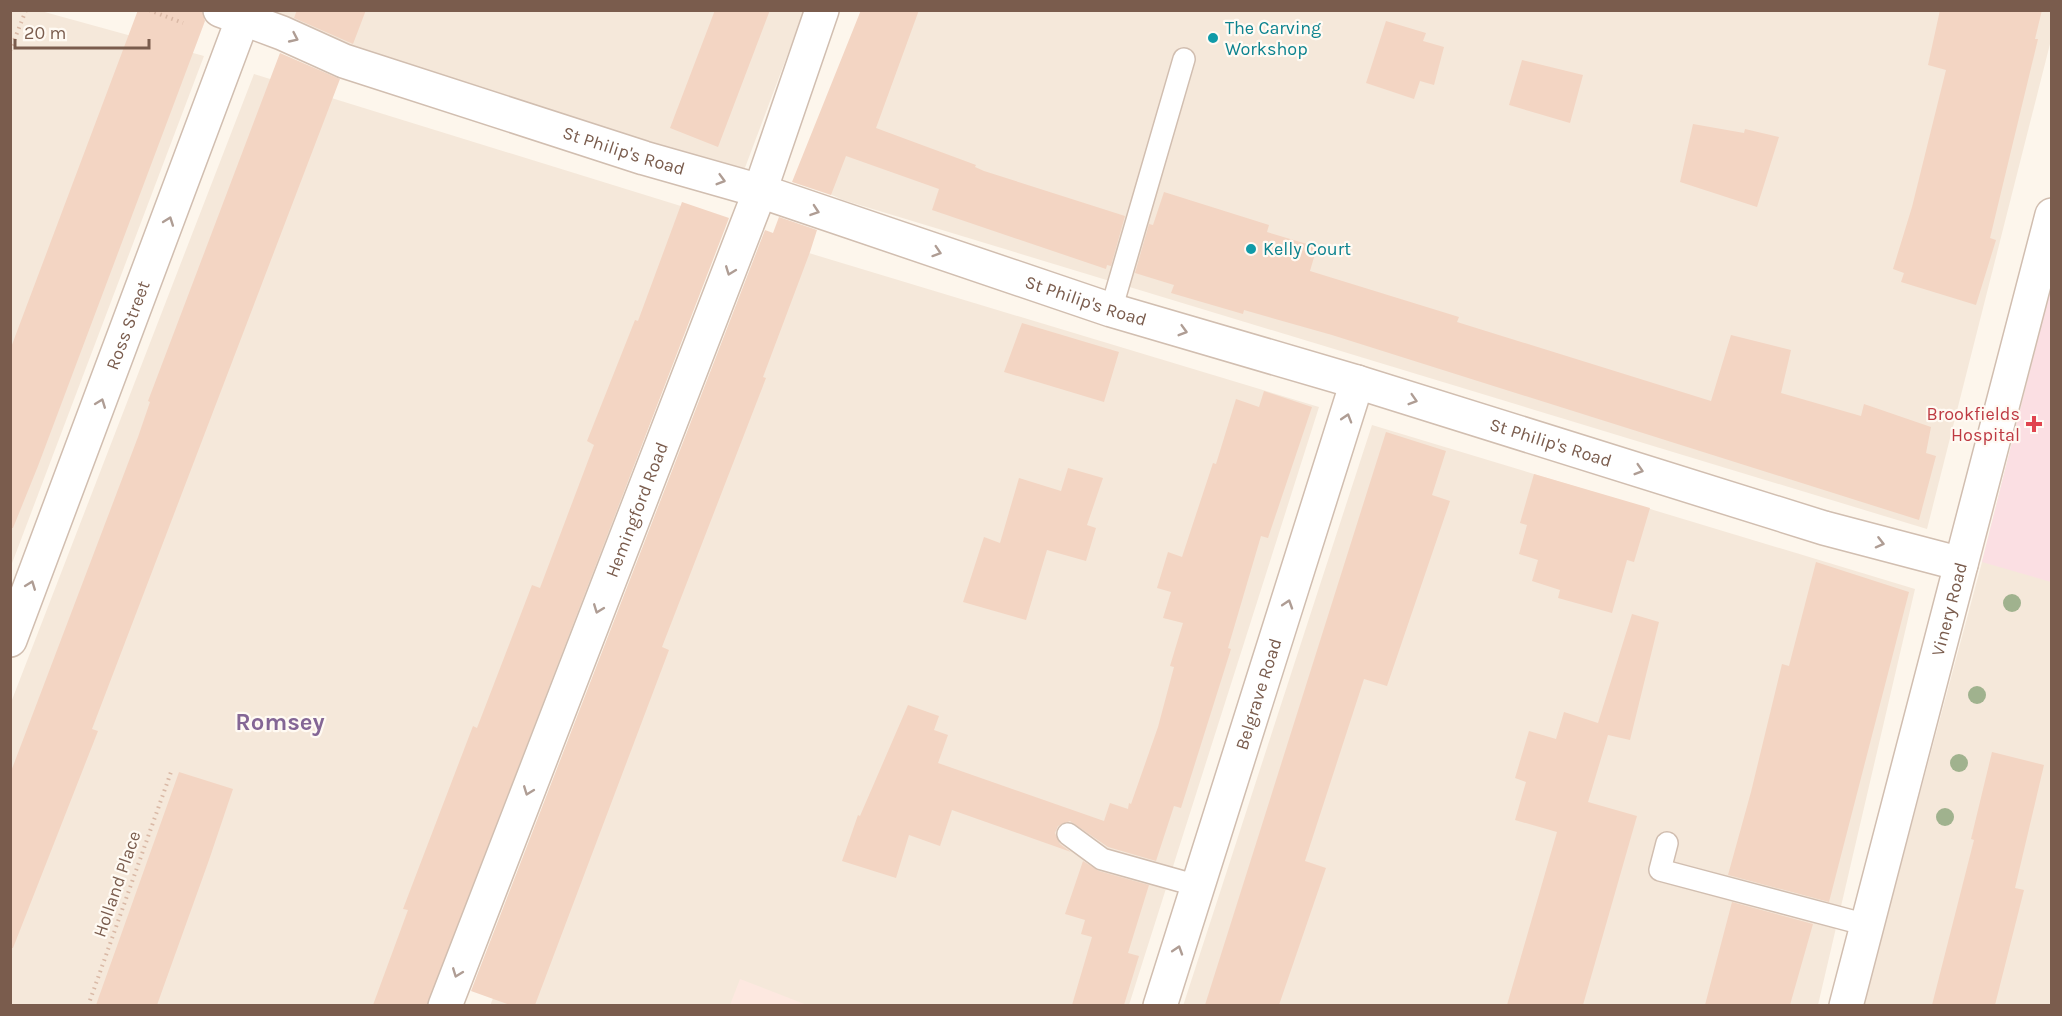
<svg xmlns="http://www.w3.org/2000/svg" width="2062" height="1016" font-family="Karla,sans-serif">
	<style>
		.residential { fill: #f5e8da }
		.commercial { fill: #fde8e0 }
		.medical { fill: #fbdfe3 }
		.building { fill: #f3d5c3 }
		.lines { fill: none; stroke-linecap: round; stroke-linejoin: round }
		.lane-casing { stroke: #d1beb0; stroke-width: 24 }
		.street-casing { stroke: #d1beb0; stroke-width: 36 }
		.path { stroke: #d9b8a5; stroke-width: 4; stroke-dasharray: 1.5 4.5; stroke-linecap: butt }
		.lane { stroke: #fff; stroke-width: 21 }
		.street { stroke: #fff; stroke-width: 33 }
		.tree { fill: #a0b28e }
		.oneway { stroke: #af9d94 }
		.culture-dot { fill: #0f9aa8; stroke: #fffaf3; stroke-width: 2 }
		.health-dot { fill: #e0444e; stroke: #fffaf3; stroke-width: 2 }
		.labels { text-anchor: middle; stroke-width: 4.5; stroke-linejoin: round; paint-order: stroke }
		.culture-label { font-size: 18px; fill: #0d838f; stroke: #fffaf3; text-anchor: start }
		.street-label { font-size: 18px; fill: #7a5c4d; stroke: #fffaf3 }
		.health-label { font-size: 18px; fill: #be3a42; stroke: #fffaf3; text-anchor: end }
		.district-label { font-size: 24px; font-weight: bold; fill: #846695; stroke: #fffaf3 }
	</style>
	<rect width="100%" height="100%" fill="#fdf6ec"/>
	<path class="residential" d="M278 10 804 11 743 173 272 26Z
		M11 11H41L204 56 11 566Z
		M874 11H2051V40L1927 529 843 200 808 184Z
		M254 74 726 220 432 1005H11L10 705Z
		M779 244 1319 407 1129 1005 490 1006Z
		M2051 287V1005L1863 1006 1982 562Z
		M1372 425 1915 589 1818 1005 1183 1006Z"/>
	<path class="commercial" d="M740 979 807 1005H730Z"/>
	<path class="medical" d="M2051 287V582L1982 562Z"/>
	<path class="building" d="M138 10H202L205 21 38 466 13 528H10V350Z
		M297 10H366L353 44 294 18Z
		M715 10H770L718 147 670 128Z
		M861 10H919L876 128 976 165 975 167 984 171 1125 216 1111 266 1107 265 1106 269 932 210 939 189 846 156 831 195 792 182Z
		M1940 10H2042L2035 39H2038L1990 238 1996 240 1976 305 1901 282 1904 273 1893 269 1912 207 1946 70 1928 65Z
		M1386 21 1426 33 1423 41 1444 47 1434 85 1420 81 1414 99 1366 83Z
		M280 53 340 79 92 729 98 731 13 948H10V774L138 437 150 402 148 401Z
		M1522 60 1583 75 1570 123 1509 105Z
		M1693 124 1744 133 1745 129 1779 137 1757 207 1680 182Z
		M1164 192 1269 225 1267 232 1317 247 1310 271 1459 317 1457 322 1711 401 1731 335 1791 350 1781 393 1861 416 1864 404 1931 427 1926 453 1936 456 1919 520 1332 335 1244 310 1243 314 1171 293 1174 285 1135 273 1149 224 1153 225Z
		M682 202 729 218 427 1005H373L408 910 403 909 473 726 477 728 532 585 540 588 594 445 587 441 635 320 638 321Z
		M779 217 817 230 810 252 763 377 766 378 662 647 669 650 535 1005H510L471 991 765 230 773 233Z
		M1022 323 1119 352 1104 402 1004 372Z
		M1264 391 1312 407 1268 538 1261 536 1228 648 1231 649 1181 808 1174 806 1156 861 1108 847 1070 821 1058 826 1055 833 1060 844 1071 852 952 810 940 846 909 835 896 878 842 861 858 815 860 816 908 705 939 716 934 730 948 735 938 763 1104 821 1110 803 1128 809 1129 803 1131 804 1158 727 1174 667 1170 666 1183 623 1163 618 1171 592 1157 588 1168 552 1182 557 1213 463 1216 464 1236 399 1259 407Z
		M1386 432 1446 451 1432 495 1450 501 1387 686 1364 679 1305 861 1326 868 1279 1005H1205Z
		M1068 468 1103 478 1087 525 1096 528 1086 561 1047 550 1026 620 963 602 984 537 1000 543 1019 478 1061 491Z
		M1534 474 1650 508 1634 562 1627 560 1612 613 1558 598 1560 590 1532 581 1538 560 1519 554 1527 525 1520 523Z
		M1816 562 1909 592 1829 902 1728 875 1751 792 1782 664 1789 666Z
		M1632 614 1659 622 1630 740 1608 735 1588 802 1637 816 1583 1005H1507L1557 832 1515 820 1526 782 1515 778 1529 731 1556 739 1564 712 1598 723Z
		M1992 752 2044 765 2015 888 2024 890 1995 1005H1932L1974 840 1971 839Z
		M179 772 233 789 209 860 157 1005H96Z
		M1083 861 1099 871 1149 885 1128 953 1139 956 1124 1005H1072L1092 937 1081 934 1085 920 1065 914Z
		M1732 902 1813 924 1790 1005H1705Z"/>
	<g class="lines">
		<defs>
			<path id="lane" d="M1111 310 1184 59
				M1068 834 1102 859 1198 886
				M1667 843 1660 870 1867 925"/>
			<g id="street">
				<path id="s1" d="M220 10 282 33 344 61 644 158 760 191 1111 310 1357 382 1824 528 1961 564"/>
				<path id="s2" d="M10 640 246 10"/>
				<path id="s3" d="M445 1006 760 191 822 10"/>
				<path id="s4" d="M1160 1006 1357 382"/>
				<path id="s5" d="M1846 1006 2052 215"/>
			</g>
		</defs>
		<use href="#lane" class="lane-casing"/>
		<use href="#street" class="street-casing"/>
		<path class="path" d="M149 10 183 23
			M10 51 26 10
			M88 1006 171 772"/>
		<use href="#lane" class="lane"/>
		<use href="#street" class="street"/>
	</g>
	<g class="tree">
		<circle cx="2012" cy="603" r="9"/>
		<circle cx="1977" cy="695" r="9"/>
		<circle cx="1959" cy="763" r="9"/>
		<circle cx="1945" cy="817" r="9"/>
	</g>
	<defs><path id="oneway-chevron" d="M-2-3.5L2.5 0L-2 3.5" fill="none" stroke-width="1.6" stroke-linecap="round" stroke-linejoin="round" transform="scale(1.5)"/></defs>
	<g class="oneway">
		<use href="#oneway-chevron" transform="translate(294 38) rotate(25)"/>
		<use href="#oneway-chevron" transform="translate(721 180) rotate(16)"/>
		<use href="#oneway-chevron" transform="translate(815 211) rotate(19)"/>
		<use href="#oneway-chevron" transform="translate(169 221) rotate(-70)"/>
		<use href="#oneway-chevron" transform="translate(937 252) rotate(18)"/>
		<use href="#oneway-chevron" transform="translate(730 271) rotate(111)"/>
		<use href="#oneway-chevron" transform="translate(1183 331) rotate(16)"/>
		<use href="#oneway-chevron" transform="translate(1413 400) rotate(17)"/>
		<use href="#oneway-chevron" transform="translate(101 403) rotate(-69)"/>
		<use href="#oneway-chevron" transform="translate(1347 418) rotate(-73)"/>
		<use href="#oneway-chevron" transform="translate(1639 470) rotate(17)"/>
		<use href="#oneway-chevron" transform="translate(1880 543) rotate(14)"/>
		<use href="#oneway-chevron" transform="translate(31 585) rotate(-69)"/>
		<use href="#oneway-chevron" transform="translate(1288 604) rotate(-72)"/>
		<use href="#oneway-chevron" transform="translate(598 609) rotate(111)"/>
		<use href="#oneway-chevron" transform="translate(528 791) rotate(111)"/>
		<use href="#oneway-chevron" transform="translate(1178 950) rotate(-72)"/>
		<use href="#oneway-chevron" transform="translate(457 973) rotate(111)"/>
	</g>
	<g class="culture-dot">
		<circle cx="1213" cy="38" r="6"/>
		<circle cx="1251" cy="249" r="6"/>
	</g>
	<path class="health-dot" d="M2031 415h6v6h6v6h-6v6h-6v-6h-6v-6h6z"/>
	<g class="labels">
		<g class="culture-label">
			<text x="1225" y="34">The Carving<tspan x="1225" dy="21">Workshop</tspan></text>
			<text x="1263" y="255">Kelly Court</text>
		</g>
		<g class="street-label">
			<text dy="6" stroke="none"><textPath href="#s1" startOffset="428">St Philip's Road</textPath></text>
			<text dy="6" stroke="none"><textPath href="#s1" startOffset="914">St Philip's Road</textPath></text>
			<text dy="6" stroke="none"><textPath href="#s2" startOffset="336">Ross Street</textPath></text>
			<text dy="6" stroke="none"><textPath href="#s1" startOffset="1400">St Philip's Road</textPath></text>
			<text dy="6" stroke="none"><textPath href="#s3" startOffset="532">Hemingford Road</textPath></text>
			<text dy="6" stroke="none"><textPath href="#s5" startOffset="410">Vinery Road</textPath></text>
			<text dy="6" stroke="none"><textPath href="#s4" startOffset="327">Belgrave Road</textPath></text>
			<text transform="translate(117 884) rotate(-71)" y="6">Holland Place</text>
		</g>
		<g class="health-label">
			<text x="2020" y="420">Brookfields<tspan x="2020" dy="21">Hospital</tspan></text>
		</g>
		<g class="district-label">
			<text x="280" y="730">Romsey</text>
		</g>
	</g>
	<rect width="2062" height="1016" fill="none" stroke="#7a5c4d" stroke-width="24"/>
	<path d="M15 39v9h134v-9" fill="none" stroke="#7a5c4d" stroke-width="3"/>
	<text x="24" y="39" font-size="18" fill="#7a5c4d" stroke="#fffaf3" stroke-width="4.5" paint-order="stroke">20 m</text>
</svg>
